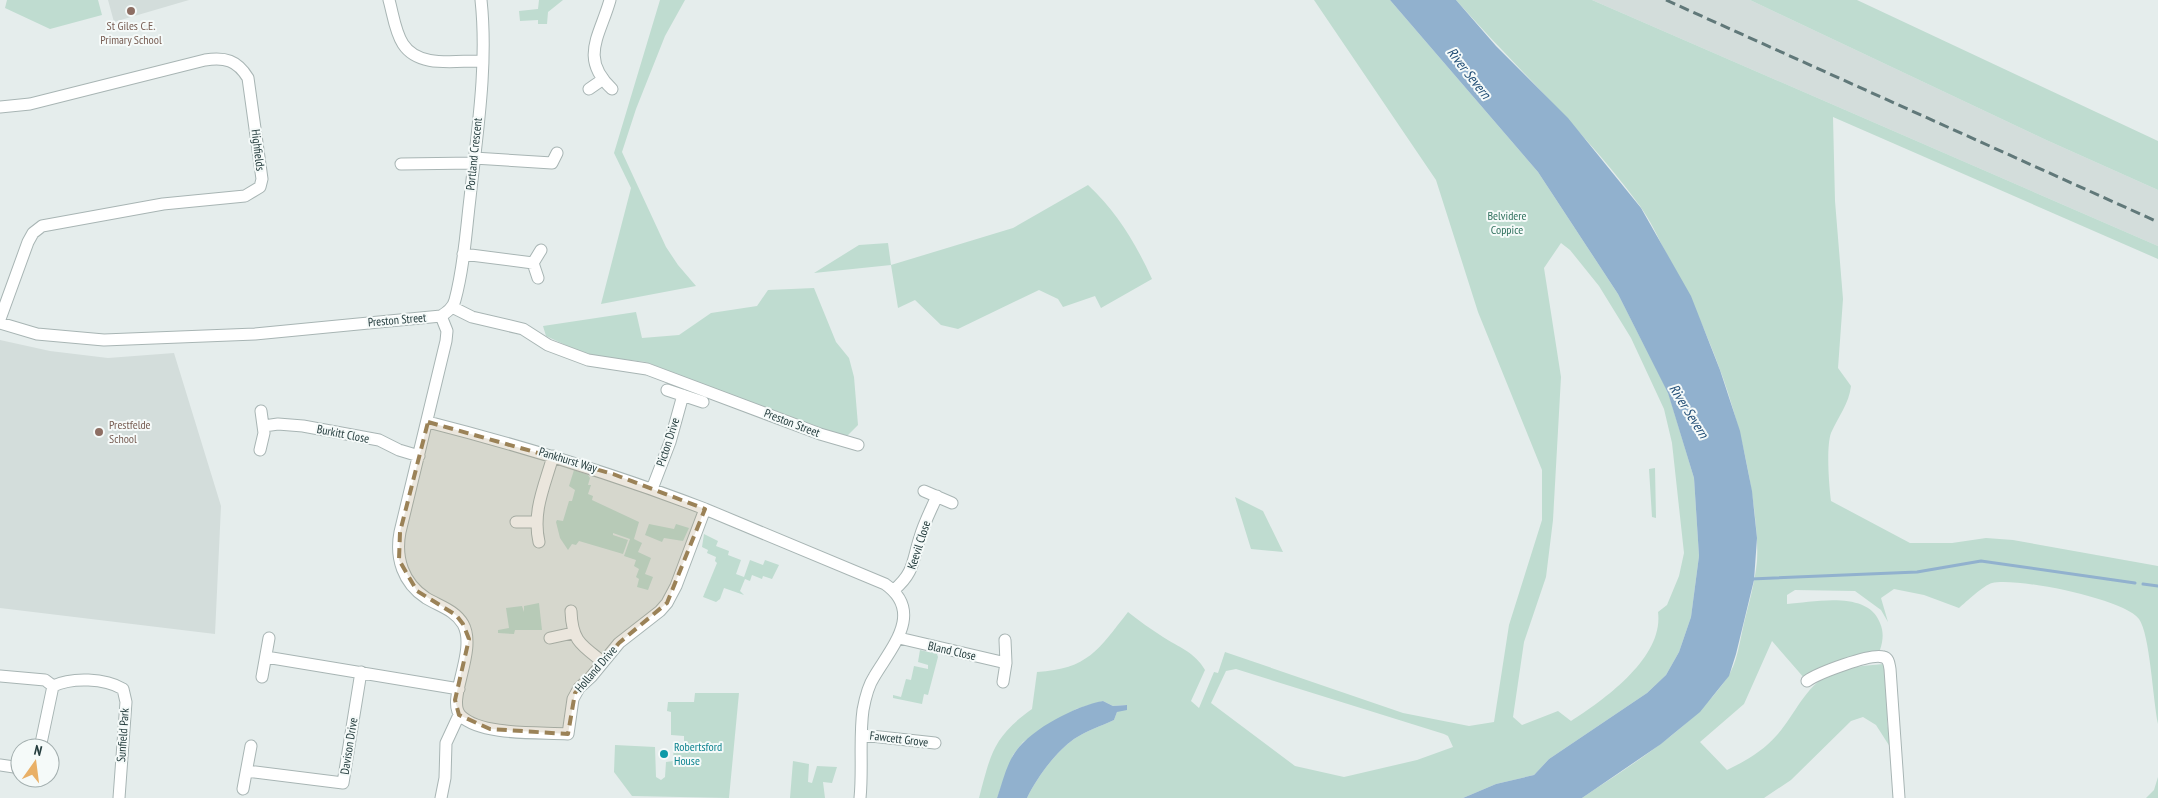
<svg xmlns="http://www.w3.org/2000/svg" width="2158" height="798" font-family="'PT Sans Narrow',sans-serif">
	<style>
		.built { fill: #d3dddb }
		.green { fill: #bfdcd0; fill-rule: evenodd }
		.water { fill: #91b1ce }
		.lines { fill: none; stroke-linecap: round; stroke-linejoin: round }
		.stream { stroke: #91b1ce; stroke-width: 3 }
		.minor-casing { stroke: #a8b5b4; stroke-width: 13 }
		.minor { stroke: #fff; stroke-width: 11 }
		.rail { stroke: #607879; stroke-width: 3; stroke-dasharray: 10 5; stroke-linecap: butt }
		.marked { fill: #9b8257; fill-opacity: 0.2; stroke: #9b8257; stroke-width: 4; stroke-dasharray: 10 6; stroke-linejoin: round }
		.education-dot { fill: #8d6e63; stroke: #f5faf9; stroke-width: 2 }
		.culture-dot { fill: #0f9aa8; stroke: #f5faf9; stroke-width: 2 }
		.labels { text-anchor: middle; stroke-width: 4; stroke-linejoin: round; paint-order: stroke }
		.education-label { font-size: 12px; fill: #785e54; stroke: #f5faf9 }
		.street-label { font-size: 12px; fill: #253d3e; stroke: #f5faf9 }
		.park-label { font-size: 12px; fill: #32725f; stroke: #f5faf9 }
		.culture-label { font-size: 12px; fill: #0d838f; stroke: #f5faf9; text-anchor: start }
		.water-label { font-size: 14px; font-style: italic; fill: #224e76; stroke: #f5faf9 }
	</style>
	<rect width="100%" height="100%" fill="#e5edec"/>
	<path class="built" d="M108 0H189L114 22Z
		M1592 0H1750L2044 139 2158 190V246Z
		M0 340 50 351 108 358 174 353 221 506 215 634 0 608Z"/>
	<path class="green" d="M7 0H98L102 15 50 29 5 8Z
		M539 0H563L548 12 547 24H538V20L520 21 519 11 538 9Z
		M660 0H685L665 36 636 109 622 152 666 247 678 265 696 286 601 304 631 188 614 153Z
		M1314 0H1390L1538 172 1618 294 1668 392 1694 478 1699 556 1691 617 1679 652 1666 675 1647 693 1549 759 1534 775 1496 784 1463 798H1027C1037 777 1056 752 1074 739 1086 731 1101 726 1114 720L1117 712 1127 705 1113 706 1103 701 1076 709 1023 742 1013 755 997 798H979C991 753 993 737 1032 709L1037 672C1088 669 1098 650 1128 612 1139 621 1151 629 1163 637 1178 647 1195 652 1205 670L1191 701 1199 708 1214 672 1218 673 1225 652 1403 713 1469 726 1494 722 1509 625 1542 520V470L1478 312 1436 180ZM1561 243 1570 250 1599 286 1631 338 1664 409 1672 443 1684 553 1679 576 1667 605 1658 612C1664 657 1605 699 1571 721L1558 711 1522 725 1513 717 1524 642 1546 577 1553 520 1561 377 1544 268ZM1236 669 1444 734 1448 736 1453 747 1417 760 1344 777 1295 766 1211 703 1226 671Z
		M1456 0H1592L2158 246V259L1833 117 1835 201 1843 299 1838 368 1851 386C1849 404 1838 417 1831 433 1826 447 1829 486 1831 501L1910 543H1952L1986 538 2013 540 2158 566V724C2153 701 2150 634 2139 619 2124 599 2017 577 1992 583 1984 585 1966 602 1959 608L1924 595 1894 589 1881 598 1888 622 1881 610 1855 591 1795 590 1787 595V604C1814 602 1868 590 1880 623 1884 632 1883 641 1880 650L1805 679 1772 641 1744 704 1700 742 1727 770C1746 761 1763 751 1777 735 1794 716 1806 685 1830 674 1847 666 1865 666 1883 664L1887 672V723L1892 750 1876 725 1863 717 1851 721 1791 780 1764 798H1582C1633 763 1691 730 1727 678 1737 664 1740 640 1744 623 1749 603 1755 582 1757 561 1758 543 1756 526 1754 508 1743 418 1710 331 1666 253 1658 237 1650 220 1640 206 1585 131 1517 69 1456 0Z
		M1750 0H1857L2158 141V190L2044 139Z
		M1088 185C1117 212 1136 244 1152 279L1101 308 1095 296 1063 307 1058 299 1039 290 958 329 941 325 915 300 898 308 891 265 814 273 859 245 888 243 891 265 1013 228Z
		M814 288 836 342 849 358 854 377 858 425 846 437 784 416 646 362 587 355 546 336 543 326 636 312 642 338 679 335 711 313 757 306 768 290Z
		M1655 468 1656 518 1652 517 1649 469Z
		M574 470 588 475 590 478 588 485H591L588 494 593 496 592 500 639 522 634 539 642 543 638 552 651 558 645 574 653 577 648 590 637 587 639 579 636 577 639 569 634 566 636 560 624 556 630 539 613 533V535L628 540 623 554 579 541 576 545 572 544 568 550 560 538 556 522 557 520 563 521 569 501H572L575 490 569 486Z
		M1235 497 1263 511 1283 552 1251 549Z
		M649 524 674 529 676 524 689 528 683 541 664 538 662 542 645 535Z
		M704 534 718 541 716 546 729 551 728 555 741 560 736 574 744 577 750 560 763 565 765 560 779 565 772 579 763 576 762 579 752 575 750 581 745 579 740 591 744 595 724 588 720 599 716 602 703 597 717 563 715 561 716 557 707 553 708 550 702 547Z
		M539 603 542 630H515L514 634 498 633V630L509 628 506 608 522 606 524 612V606Z
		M920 650 937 654 938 657 928 695 924 694 922 704 893 698V695L901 697 906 679 911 680 914 666 928 669V665L918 662Z
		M695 693H739L729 798 632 796 614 772 615 745 655 747 656 777 661 780 665 777 666 762 673 761 674 744H684V736L671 735V712L667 711 668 702H694Z
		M793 761 809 764 808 782 812 783 817 766 837 767 832 783 823 782 825 798H790Z
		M2158 777V798H2146L2154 790Z"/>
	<path class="water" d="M1390 0H1456L1496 46 1568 118 1641 208 1691 296 1720 370 1740 431 1752 491 1757 538 1754 580 1736 654 1729 676 1700 712 1661 744 1582 798H1463L1496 784 1534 775 1549 759 1647 693 1666 675 1679 652 1691 617 1699 556 1694 478 1668 393 1618 294 1538 172Z
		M1103 701 1113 706 1127 705V710L1117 712 1114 720C1101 726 1086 731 1074 739 1056 752 1037 777 1027 798H997C1002 784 1006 766 1014 754 1029 730 1075 706 1103 701Z"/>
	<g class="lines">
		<path class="stream" d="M1751 579 1917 572 1981 561 2135 583
			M2143 584 2158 586"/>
		<defs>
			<path id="minor" d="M389 0C393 14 395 32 403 44 419 69 457 60 482 61
				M610 0C600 36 579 58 612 89
				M589 89 602 80
				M0 107 30 104 205 60C225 57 237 60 248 78L262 179 260 187 245 196 163 204 42 226 33 233 28 242 0 319
				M474 158 552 163 557 153
				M401 164 474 163
				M463 254 533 263
				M538 278 533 263 541 250
				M452 307 472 317 523 329 548 345 588 360 647 369 820 434 858 445
				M441 316 447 331 446 341 400 532C395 558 403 583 426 598 439 606 455 610 463 624 478 651 445 701 461 716 482 736 540 732 568 734L573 699 579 688 591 677 619 643 660 611 667 603 676 586 705 509 885 584C925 612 891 648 874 677 868 686 865 699 863 710 859 739 863 769 860 798
				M0 323 37 334 104 340 255 334 441 316C447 312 453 308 455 300 464 267 466 231 470 198 477 133 488 65 481 0
				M667 390 703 402
				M428 422C522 446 614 474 705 509
				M264 426 278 424 303 426 379 440 399 450 419 456
				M260 450 264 433 261 411
				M652 489 670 442 683 395
				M924 491 952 503
				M516 522H536
				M539 542C532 511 545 485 553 456
				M894 590C915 572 912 561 920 537 924 523 931 510 937 496
				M571 611C572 641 581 645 603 662
				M550 638 573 633
				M899 638 1006 663
				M266 657 459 689
				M0 676 45 680 53 686
				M262 677 269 638
				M1807 681C1818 673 1871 653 1883 657 1889 658 1889 664 1890 669L1899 798
				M1003 682 1006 663 1005 640
				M862 735 935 743
				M40 748 53 686C72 677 105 678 123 689L126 702 119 798
				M0 765 14 767 20 764
				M247 771 343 783 361 672
				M243 789 251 746
				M441 798 445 778 446 743 459 715"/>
		</defs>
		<use href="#minor" class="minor-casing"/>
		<use href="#minor" class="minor"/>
		<path class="rail" d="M1666 0 2158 222"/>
	</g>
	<path class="marked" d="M428 422 613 474 705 509 667 603 619 643 575 693 568 734 490 729 459 715 455 700 469 639 463 624 456 615 417 591 399 560 400 532Z"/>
	<g class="education-dot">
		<circle cx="131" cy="11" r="5"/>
		<circle cx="99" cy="432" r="5"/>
	</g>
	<circle class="culture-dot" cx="664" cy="754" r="5"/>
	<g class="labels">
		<g class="education-label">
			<text x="131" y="30">St Giles C.E.<tspan x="131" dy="14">Primary School</tspan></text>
			<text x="109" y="429" text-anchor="start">Prestfelde<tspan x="109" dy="14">School</tspan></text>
		</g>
		<g class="street-label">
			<text transform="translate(258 150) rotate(83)" y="4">Highfields</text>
			<text transform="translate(474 154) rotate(-84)" y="4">Portland Crescent</text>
			<text transform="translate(397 320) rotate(-5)" y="4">Preston Street</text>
			<text transform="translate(792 423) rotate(21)" y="4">Preston Street</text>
			<text transform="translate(343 434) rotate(11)" y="4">Burkitt Close</text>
			<text transform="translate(668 442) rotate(-72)" y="4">Picton Drive</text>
			<text transform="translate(568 460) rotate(17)" y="4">Pankhurst Way</text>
			<text transform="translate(919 545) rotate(-72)" y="4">Keevil Close</text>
			<text transform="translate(952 651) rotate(13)" y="4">Bland Close</text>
			<text transform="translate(596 669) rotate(-49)" y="4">Holland Drive</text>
			<text transform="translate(123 735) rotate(-86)" y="4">Sunfield Park</text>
			<text transform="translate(899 739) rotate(7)" y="4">Fawcett Grove</text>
			<text transform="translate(349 746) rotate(-81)" y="4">Davison Drive</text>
		</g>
		<g class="park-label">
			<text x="1507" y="220">Belvidere<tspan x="1507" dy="14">Coppice</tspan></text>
		</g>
		<g class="culture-label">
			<text x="674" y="751">Robertsford<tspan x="674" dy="14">House</tspan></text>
		</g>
		<g class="water-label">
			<text transform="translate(1469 73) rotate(52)" y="5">River Severn</text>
			<text transform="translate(1689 411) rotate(58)" y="5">River Severn</text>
		</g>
	</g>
	<g transform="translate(35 763) rotate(14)"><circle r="24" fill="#f5faf9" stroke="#a2aeae"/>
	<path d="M0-4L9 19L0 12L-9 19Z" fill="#e9b067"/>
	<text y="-8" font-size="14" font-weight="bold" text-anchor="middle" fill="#253d3e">N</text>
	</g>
</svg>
